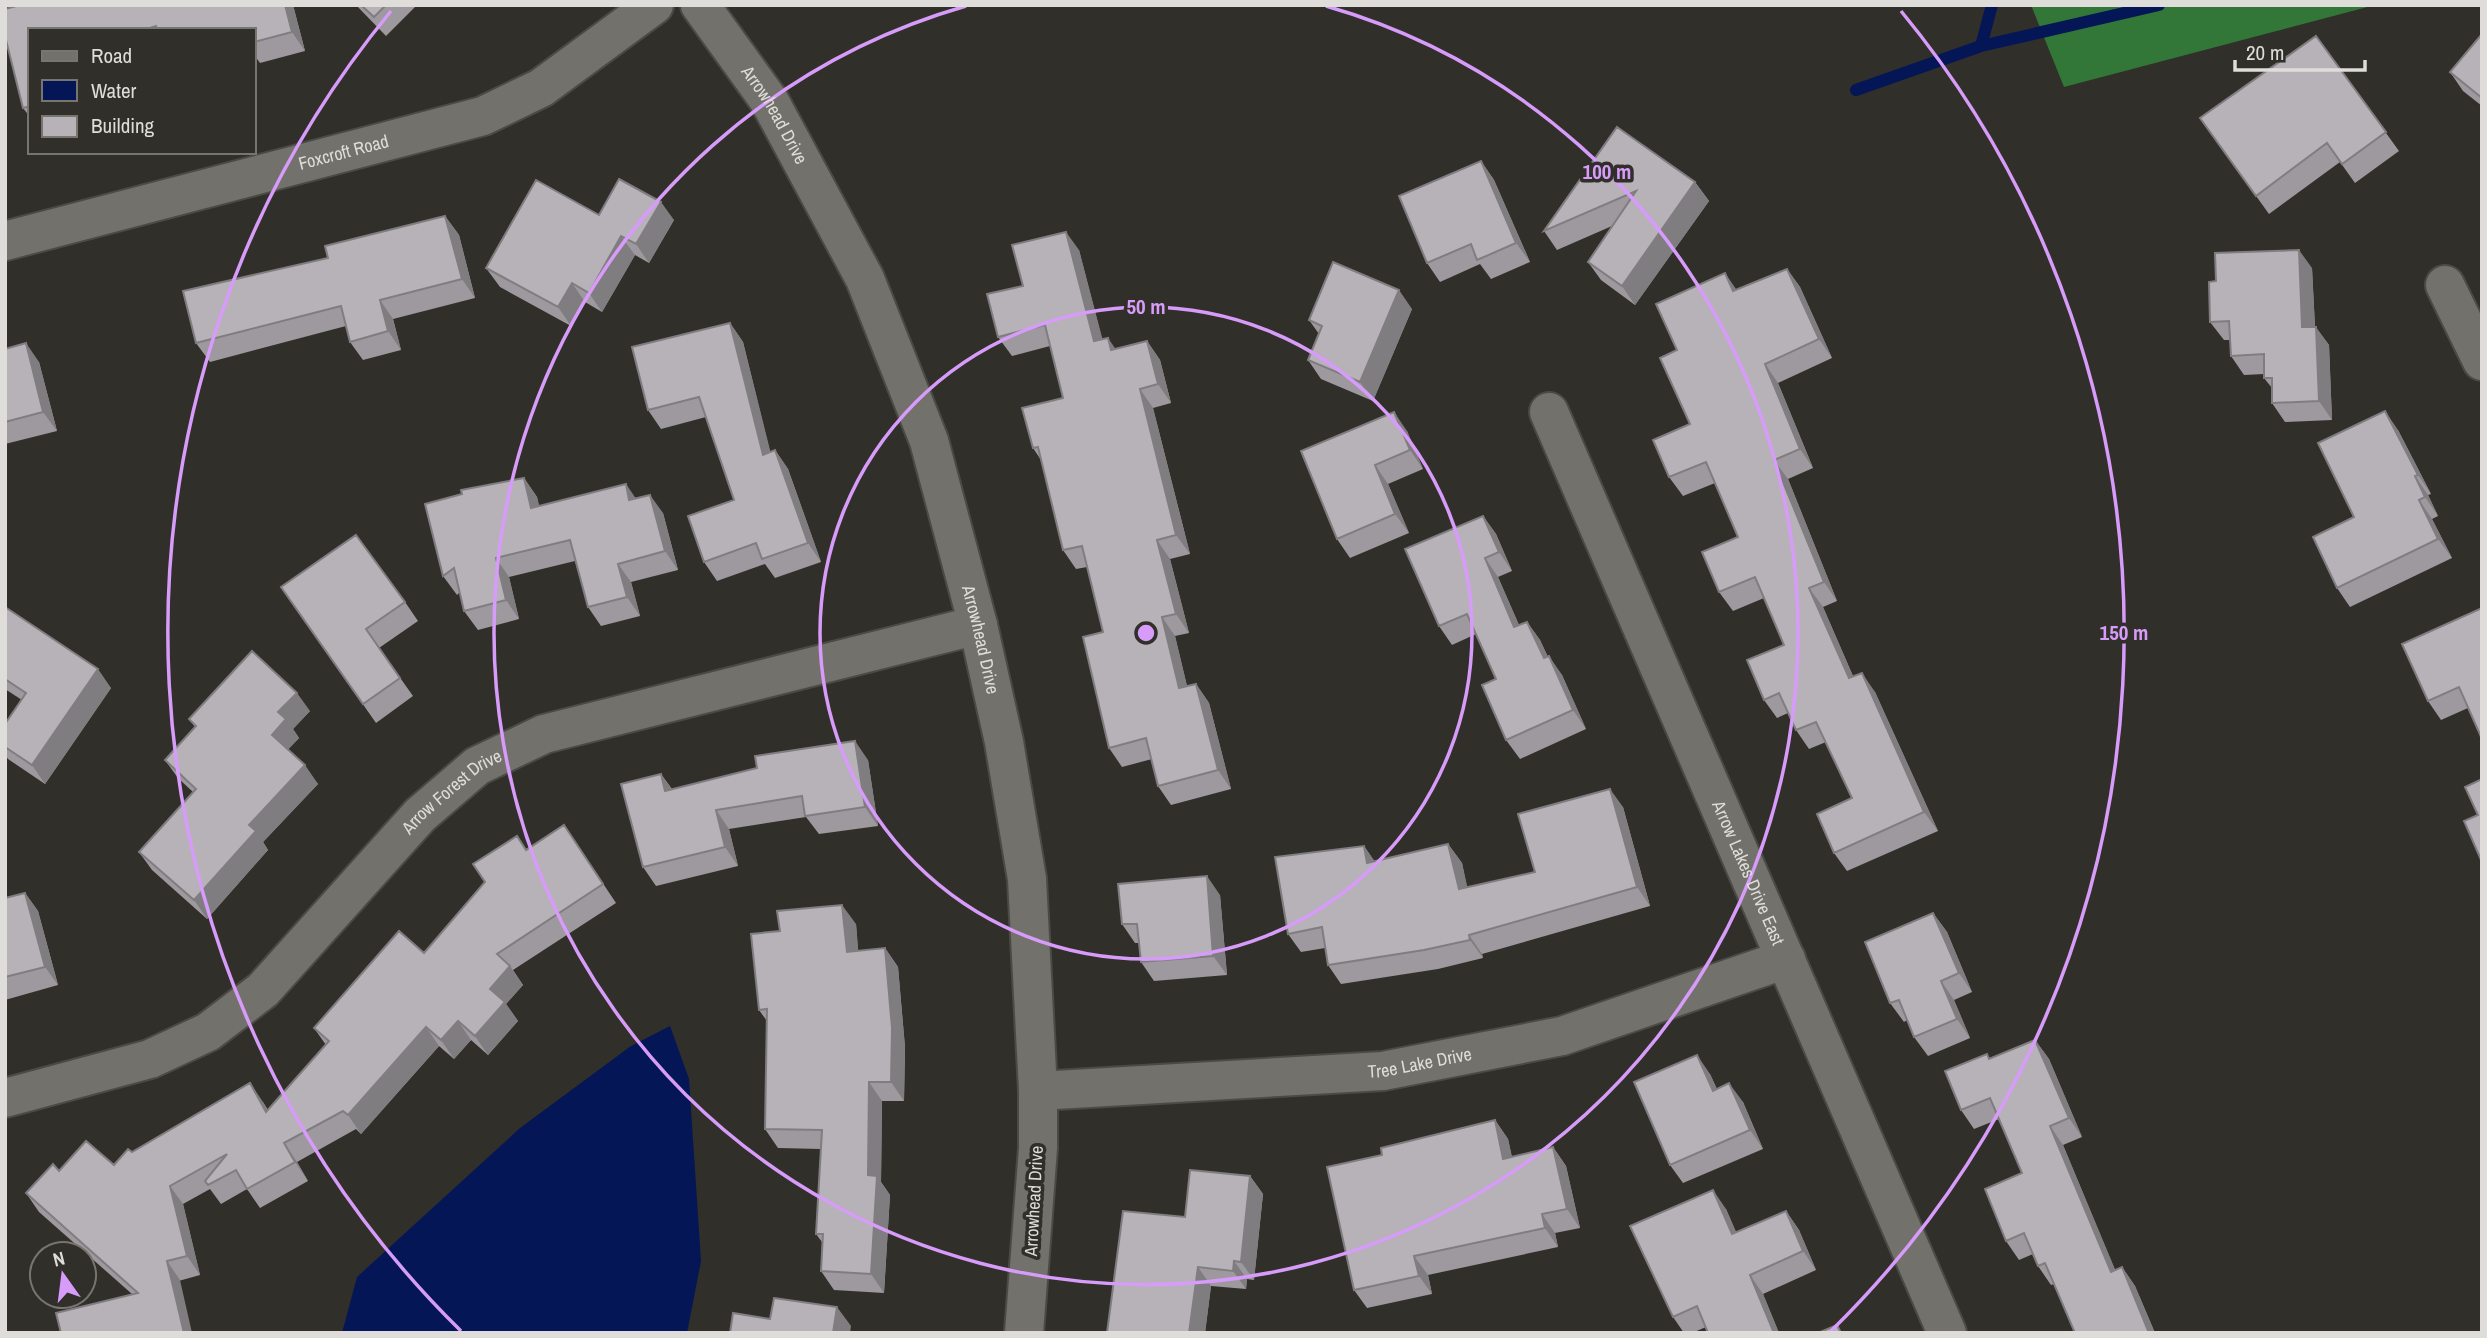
<svg xmlns="http://www.w3.org/2000/svg" width="2487" height="1338" font-family="'Archivo Narrow',sans-serif">
	<style>
		.forest { fill: #327638 }
		.water { fill: #041656 }
		.lines { fill: none; stroke-linecap: round; stroke-linejoin: round }
		.stream { stroke: #041656; stroke-width: 12 }
		.street-casing { stroke: #4c4a47; stroke-width: 42 }
		.street { stroke: #73716b; stroke-width: 38 }
		.wall { fill: #9d999e }
		.shaded-wall { fill: #807d81 }
		.building { fill: #b7b2b8; stroke: #807d81; stroke-width: 2 }
		.ring { fill: none; stroke: #d79bf9; stroke-width: 3.5 }
		.labels { text-anchor: middle; stroke-width: 7; stroke-linejoin: round; paint-order: stroke }
		.street-label { font-size: 18px; fill: #deddda; stroke: #312f2a }
		.centre { fill: #d79bf9; stroke: #312f2a; stroke-width: 3.5 }
		.ring-label { font-size: 21px; text-anchor: middle; font-weight: bold; fill: #d79bf9; stroke: #312f2a; stroke-width: 7; stroke-linejoin: round; paint-order: stroke }
	</style>
	<rect width="100%" height="100%" fill="#312f2a"/>
	<path class="forest" d="M2031 5H2375L2064 87Z"/>
	<path class="water" d="M670 1026 689 1079 701 1261 687 1333H342L357 1277 520 1128 631 1046Z"/>
	<g class="lines">
		<path class="stream" d="M1981 46 1992 5
			M1856 90 1981 46 2159 5"/>
		<defs>
			<g id="street">
				<path id="s1" d="M700 5 770 102 865 279 929 441 978 625 1004 742 1027 879 1038 1091V1148L1024 1333"/>
				<path id="s2" d="M5 241 483 116 541 88 654 5"/>
				<path d="M2445 285 2482 361"/>
				<path id="s3" d="M1549 412 1947 1333"/>
				<path id="s4" d="M1038 1091 1383 1071 1562 1036 1786 959"/>
				<path id="s5" d="M5 1098 150 1059 208 1032 263 990 420 815 477 766 544 734 978 625"/>
			</g>
		</defs>
		<use href="#street" class="street-casing"/>
		<use href="#street" class="street"/>
	</g>
	<path class="wall" d="M20 5H293L305 51 260 63 255 56H254V30H30V117L23 108Z
		M356 5H417L386 36Z
		M2482 34V106L2463 91 2450 72Z
		M2316 36 2399 151 2355 183 2340 162 2269 214 2200 118Z
		M1617 127 1695 182 1709 201 1635 305 1601 280 1588 262 1612 226 1557 250 1544 231Z
		M1481 161 1494 180 1530 262 1491 279 1480 264 1440 282 1427 263Z
		M599 215 674 220 649 263 635 255 602 312 585 302 571 326 500 287 486 268Z
		M445 216 459 235 475 298 393 319 401 350 363 360 350 342 346 326 210 362 196 343 328 258Z
		M1079 250 1102 339 1116 349 1147 341 1160 360 1171 403 1153 408 1190 554 1170 559 1189 633 1175 636 1187 686 1196 684 1209 703 1231 789 1171 805 1158 786 1152 759 1122 767 1109 748 1103 632 1087 567 1076 569 1063 550 1041 460 1033 448 1063 398 1050 346 1012 356 998 337 1023 286Z
		M2312 268 2315 327 2329 345 2332 420 2285 422 2272 403V388L2264 378V374L2244 375 2231 356 2230 340H2224L2210 322Z
		M1787 269 1800 287 1832 358 1778 383 1813 468 1788 479 1837 601 1823 607 1853 676 1875 692 1938 831 1847 871 1834 853 1852 798 1826 742 1809 749 1796 730 1788 713 1777 718 1764 700 1784 645 1764 598 1733 611 1719 592 1738 537 1715 483 1683 496 1669 477 1690 424 1677 350 1736 290Z
		M1412 309 1373 401 1321 379 1308 360 1319 334 1309 320Z
		M730 323 743 342 770 452 775 450 788 469 821 562 775 578 765 564 717 581 704 562 734 500 706 417 661 429 648 410Z
		M5 349 39 362 57 431 5 444Z
		M2398 430 2431 494 2428 495 2438 516 2432 519 2452 558 2350 607 2337 588 2354 517Z
		M1407 431 1423 469 1388 484 1409 533 1350 558 1337 539 1301 451Z
		M524 478 537 497 539 506 635 498 663 513 678 570 631 582 640 616 601 626 588 607 575 561 509 577 519 619 478 630 464 611 460 592 457 595 443 576Z
		M1483 516 1496 534 1512 571 1498 577 1519 625 1527 622 1540 640 1548 657 1562 675 1586 729 1520 759 1506 740 1496 679 1476 634 1452 645 1439 626Z
		M281 587 405 602 418 621 379 648 413 696 376 723Z
		M5 607 111 688 45 784 8 759 5 755V724L22 700 5 689Z
		M2482 608 2468 708 2441 720 2428 701Z
		M310 711 293 729 299 738 288 749 318 784 263 842 268 850 207 919 152 870 139 852 193 792 178 778 165 760 195 727 189 719Z
		M868 760 878 826 819 834 806 817 729 829 738 866 656 886 643 867 661 774 672 789Z
		M1623 807 1650 906 1482 954 1483 958 1438 969 1341 984 1328 965 1325 948 1301 952 1288 934 1364 846 1375 862 1448 844 1462 863 1467 888 1535 872Z
		M564 825 616 903 513 970 523 985 506 1004 518 1021 488 1055 471 1040 454 1059 439 1046 361 1134 356 1129 297 1162 308 1181 260 1208 247 1189 221 1204 210 1189 183 1204 200 1275 132 1294 39 1212 26 1193 59 1171 114 1165 132 1152 263 1102 268 1110 326 1045 314 1028 424 953 526 849Z
		M25 893 38 911 58 985 5 1000V898Z
		M1220 895 1227 975 1154 981 1141 962 1139 943H1135L1122 924Z
		M1933 913 1947 932 1972 992 1954 1000 1970 1038 1928 1056 1914 1037 1907 1020 1904 1022 1890 1003Z
		M856 924 858 951 885 948 898 967 905 1047 904 1101H882L881 1182 890 1195 884 1293 834 1290 821 1271 822 1242 816 1234 821 1149 778 1148 765 1129 767 1021 759 1010Z
		M2035 1040 2049 1059 2082 1137 2063 1145 2115 1270 2122 1267 2135 1286 2155 1333H2075L2054 1284 2051 1285 2038 1266 2033 1254 2019 1260 2006 1241 2022 1173 1999 1119 1974 1129 1961 1110 1990 1058Z
		M1710 1074 1717 1089 1743 1102 1763 1149 1683 1183 1670 1165Z
		M1495 1120 1508 1139 1512 1157 1553 1147 1566 1166 1580 1228 1555 1233 1558 1247 1428 1275 1432 1294 1367 1308 1354 1290 1382 1155Z
		M1250 1176 1263 1194 1254 1280 1247 1279 1246 1289 1211 1286 1205 1333 1185 1217Z
		M1726 1209 1736 1232 1786 1211 1799 1230 1816 1270 1763 1294 1779 1333H1708L1706 1327 1692 1333H1684L1673 1317Z"/>
	<path class="shaded-wall" d="M285 5H293L305 51 292 32Z
		M1481 161 1494 180 1530 262 1516 243Z
		M1695 182 1709 201 1635 305 1622 286Z
		M661 202 674 220 649 263 636 244Z
		M445 216 459 235 475 298 462 279Z
		M1066 232 1079 250 1108 360 1094 341Z
		M621 236 635 255 602 312 589 293Z
		M2299 250 2312 268 2316 346 2302 327Z
		M1787 269 1800 287 1832 358 1819 339Z
		M1725 273 1738 292 1733 291Z
		M572 283 585 302 571 326 558 307Z
		M1399 290 1412 309 1373 401 1360 382Z
		M380 300 393 319 401 350 388 331Z
		M730 323 743 342 776 474 763 455Z
		M2316 327 2329 345 2332 420 2319 401Z
		M1108 338 1121 357 1111 350Z
		M1147 341 1160 360 1171 403 1158 384Z
		M26 343 39 362 57 431 43 412Z
		M1765 364 1778 383 1813 468 1800 449Z
		M1140 389 1153 408 1190 554 1176 535Z
		M2385 411 2398 430 2431 494 2418 475Z
		M1394 412 1407 431 1423 469 1410 450Z
		M775 450 788 469 821 562 808 543Z
		M1774 460 1788 479 1837 601 1824 582Z
		M1375 465 1388 484 1409 533 1395 514Z
		M2415 476 2428 495 2438 516 2425 497Z
		M524 478 537 497 544 527 531 508Z
		M626 484 639 503 629 500Z
		M650 495 663 513 678 570 665 551Z
		M2419 500 2432 519 2452 558 2438 539Z
		M1483 516 1496 534 1512 571 1499 552Z
		M1157 540 1170 559 1189 633 1176 614Z
		M496 558 509 577 519 619 506 600Z
		M1485 558 1498 577 1528 646 1514 627Z
		M618 564 631 582 640 616 627 597Z
		M1809 588 1823 607 1862 697 1849 678Z
		M1162 617 1175 636 1192 707 1179 688Z
		M1527 622 1540 640 1557 677 1544 658Z
		M1549 656 1562 675 1586 729 1573 710Z
		M98 669 111 688 45 784 32 765Z
		M1862 673 1875 692 1938 831 1924 812Z
		M1196 684 1209 703 1231 789 1218 770Z
		M297 693 310 711 293 729 299 738 285 753 272 735 278 712Z
		M855 741 868 760 878 826 865 807Z
		M305 765 318 784 263 842 268 850 207 919 194 900 249 825Z
		M661 774 674 793 665 791Z
		M1610 789 1623 807 1650 906 1637 887Z
		M716 810 729 829 738 866 725 847Z
		M1448 844 1462 863 1472 908 1459 889Z
		M1364 846 1377 865 1367 863Z
		M1207 876 1220 895 1227 975 1213 956Z
		M25 893 38 911 58 985 45 967Z
		M842 905 856 924 860 971 847 952Z
		M1933 913 1947 932 1972 992 1959 973Z
		M1469 935 1482 954 1483 958 1470 940Z
		M885 948 898 967 905 1047 904 1101 891 1082Z
		M510 966 523 985 506 1004 518 1021 488 1055 475 1036 490 989Z
		M1941 981 1954 1000 1970 1038 1957 1019Z
		M458 1021 471 1040 454 1059 441 1040Z
		M426 1027 439 1046 361 1134 348 1115Z
		M2035 1040 2049 1059 2082 1137 2069 1118Z
		M1697 1055 1710 1074 1726 1110 1713 1091Z
		M869 1082 882 1101 881 1182 890 1195 884 1293 871 1274 868 1175Z
		M250 1083 263 1102 279 1131 266 1112Z
		M1729 1083 1743 1102 1763 1149 1750 1130Z
		M1495 1120 1508 1139 1516 1177 1503 1159Z
		M2050 1126 2063 1145 2124 1291 2111 1272Z
		M284 1143 297 1162 308 1181 295 1162Z
		M1553 1147 1566 1166 1580 1228 1567 1209Z
		M1250 1176 1263 1194 1254 1280 1241 1262Z
		M170 1186 183 1204 200 1275 187 1256Z
		M1713 1190 1726 1209 1745 1253 1732 1234Z
		M1786 1211 1799 1230 1816 1270 1803 1251Z
		M1542 1214 1555 1233 1558 1247 1545 1228Z
		M1414 1256 1428 1275 1432 1294 1419 1276Z
		M167 1261 180 1280 192 1333H184Z
		M1234 1261 1247 1279 1246 1289 1233 1271Z
		M1198 1267 1211 1286 1205 1333H1189Z
		M2122 1267 2135 1286 2155 1333H2149Z
		M1750 1275 1763 1294 1779 1333H1774Z
		M837 1307 851 1326 850 1333H833Z"/>
	<path class="building" d="M20 5H285L292 32 254 42V30H157L156 26 143 30H30V106L23 108 5 36V9Z
		M361 5H386L374 17Z
		M2482 34V98L2450 72Z
		M2316 36 2386 132 2342 164 2327 143 2256 196 2200 118Z
		M1617 127 1695 182 1622 286 1588 262 1636 191 1544 231Z
		M1481 161 1516 243 1477 260 1471 244 1427 263 1399 196Z
		M619 179 661 202 636 244 621 236 589 293 572 283 558 307 486 268 536 180 599 215Z
		M445 216 462 279 380 300 388 331 350 342 341 306 196 343 183 291 328 258 325 246Z
		M1066 232 1094 341 1108 338 1111 350 1147 341 1158 384 1140 389 1176 535 1157 540 1176 614 1162 617 1179 688 1196 684 1218 770 1158 786 1146 738 1109 748 1083 637 1103 632 1082 546 1063 550 1038 447 1033 448 1022 408 1063 398 1045 325 998 337 987 294 1023 286 1012 245Z
		M2299 250 2302 327H2316L2319 401 2272 403V378H2264V354L2231 356 2229 321 2210 322 2209 282 2216 281 2215 253Z
		M1333 262 1399 290 1360 382 1308 360 1322 326 1309 320Z
		M1787 269 1819 339 1765 364 1800 449 1774 460 1824 582 1809 588 1849 678 1862 673 1924 812 1834 853 1817 814 1852 798 1816 722 1796 730 1779 693 1764 700 1747 660 1784 645 1755 577 1719 592 1702 552 1738 537 1706 462 1669 477 1653 440 1690 424 1660 358 1677 350 1656 304 1725 273 1733 291Z
		M730 323 763 455 775 450 808 543 762 559 756 543 704 562 688 516 734 500 699 397 648 410 632 347Z
		M26 343 43 412 5 422V349Z
		M2385 411 2418 475 2415 476 2425 497 2419 500 2438 539 2337 588 2313 537 2354 517 2318 443Z
		M1394 412 1410 450 1375 465 1395 514 1337 539 1301 451Z
		M524 478 531 508 626 484 629 500 650 495 665 551 618 564 627 597 588 607 570 540 496 558 506 600 464 611 454 568 443 576 425 504 462 494 461 490Z
		M1483 516 1499 552 1485 558 1514 627 1527 622 1544 658 1549 656 1573 710 1506 740 1482 685 1496 679 1467 614 1439 626 1405 549Z
		M356 535 405 602 366 629 400 678 363 704 281 587Z
		M5 607 98 669 32 765 5 747V724L26 693 5 679Z
		M2482 608V739L2459 687 2428 701 2402 644Z
		M252 651 297 693 278 712 286 719 272 735 305 765 249 825 256 831 194 900 139 852 196 789 165 760 196 726 189 719Z
		M855 741 865 807 805 816 802 796 716 810 725 847 643 867 621 784 661 774 665 791 757 768 755 756Z
		M2482 779V862L2464 821 2478 815 2465 787Z
		M1610 789 1637 887 1469 935 1470 940 1424 950 1328 965 1322 927 1288 934 1275 857 1364 846 1367 863 1448 844 1459 889 1535 872 1518 814Z
		M564 825 603 884 497 954 510 966 490 989 505 1002 475 1036 458 1021 441 1040 426 1027 348 1115 343 1111 284 1143 295 1162 247 1189 236 1170 208 1185 205 1181 227 1154 170 1186 187 1256 167 1261 184 1333H61L56 1313 138 1293 26 1193 53 1164 59 1171 86 1141 114 1165 128 1149 132 1152 250 1083 266 1112 329 1041 314 1028 399 931 424 953 485 882 473 864 517 836 526 850Z
		M1207 876 1213 956 1141 962 1137 924H1122L1118 884Z
		M25 893 45 967 5 977V898Z
		M842 905 847 952 885 948 892 1028 891 1082H869L868 1175 877 1176 871 1274 821 1271 823 1234H816L822 1130 765 1129 767 1009 759 1010 751 934 780 931 777 911Z
		M1933 913 1959 973 1941 981 1957 1019 1914 1037 1899 1000 1890 1003 1865 942Z
		M2035 1040 2069 1118 2050 1126 2111 1272 2122 1267 2149 1333H2075L2045 1263 2038 1266 2024 1233 2006 1241 1985 1189 2022 1173 1990 1098 1961 1110 1945 1071 1987 1054 1989 1059Z
		M1697 1055 1713 1091 1729 1083 1750 1130 1670 1165 1634 1082Z
		M1495 1120 1503 1159 1553 1147 1567 1209 1542 1214 1545 1228 1414 1256 1419 1276 1354 1290 1327 1167 1382 1155 1381 1148Z
		M1190 1170 1250 1176 1241 1262 1234 1261 1233 1271 1198 1267 1189 1333H1107L1123 1211 1185 1217Z
		M1713 1190 1732 1234 1786 1211 1803 1251 1750 1275 1774 1333H1708L1697 1306 1673 1317 1630 1226Z
		M774 1298 837 1307 833 1333H730L733 1313 770 1319Z
		M1837 1325 1841 1333H1818Z"/>
	<g class="ring">
		<circle cx="1146" cy="633" r="326"/>
		<path d="M1326 6A652 652 0 1 1 966 6"/>
		<path d="M461 1331A978 978 0 0 1 391 11M1901 11A978 978 0 0 1 1831 1331"/>
	</g>
	<g class="labels">
		<g class="street-label">
			<text dy="6" stroke="none"><textPath href="#s1" startOffset="133">Arrowhead Drive</textPath></text>
			<text dy="6" stroke="none"><textPath href="#s2" startOffset="350">Foxcroft Road</textPath></text>
			<text dy="6" stroke="none"><textPath href="#s1" startOffset="700">Arrowhead Drive</textPath></text>
			<text dy="6" stroke="none"><textPath href="#s5" startOffset="558">Arrow Forest Drive</textPath></text>
			<text dy="6" stroke="none"><textPath href="#s3" startOffset="502">Arrow Lakes Drive East</textPath></text>
			<text dy="6" stroke="none"><textPath href="#s4" startOffset="383">Tree Lake Drive</textPath></text>
			<text transform="translate(1034 1201) rotate(-87)" y="6">Arrowhead Drive</text>
		</g>
	</g>
	<circle cx="1146" cy="633" r="10" class="centre"/>
	<g class="ring-label">
		<text x="1607" y="179">100 m</text>
		<text x="1146" y="314">50 m</text>
		<text x="2124" y="640">150 m</text>
	</g>
	<rect width="2487" height="1338" fill="none" stroke="#deddda" stroke-width="14"/>
	<rect x="28" y="28" width="228" height="126" fill="#312f2a" stroke="#767570" stroke-width="2"/>
	<rect x="42" y="51" width="35" height="10" fill="#73716b" stroke="#767570" stroke-width="2"/>
	<text x="91" y="63" font-size="21" fill="#deddda">Road</text>
	<rect x="42" y="80" width="35" height="21" fill="#041656" stroke="#767570" stroke-width="2"/>
	<text x="91" y="98" font-size="21" fill="#deddda">Water</text>
	<rect x="42" y="116" width="35" height="21" fill="#b7b2b8" stroke="#767570" stroke-width="2"/>
	<text x="91" y="133" font-size="21" fill="#deddda">Building</text>
	<g transform="translate(63 1275) rotate(346)"><circle r="33" fill="#312f2a" stroke="#767570" stroke-width="2"/>
	<path d="M0-5L12 26L0 18L-12 26Z" fill="#d79bf9"/>
	<text y="-10" font-size="19" font-weight="bold" text-anchor="middle" fill="#deddda">N</text>
	</g>
	<path d="M2235 60v10h130v-10" fill="none" stroke="#deddda" stroke-width="3.5"/>
	<text x="2246" y="60" font-size="21" fill="#deddda" stroke="#312f2a" stroke-width="5" paint-order="stroke">20 m</text>
</svg>
